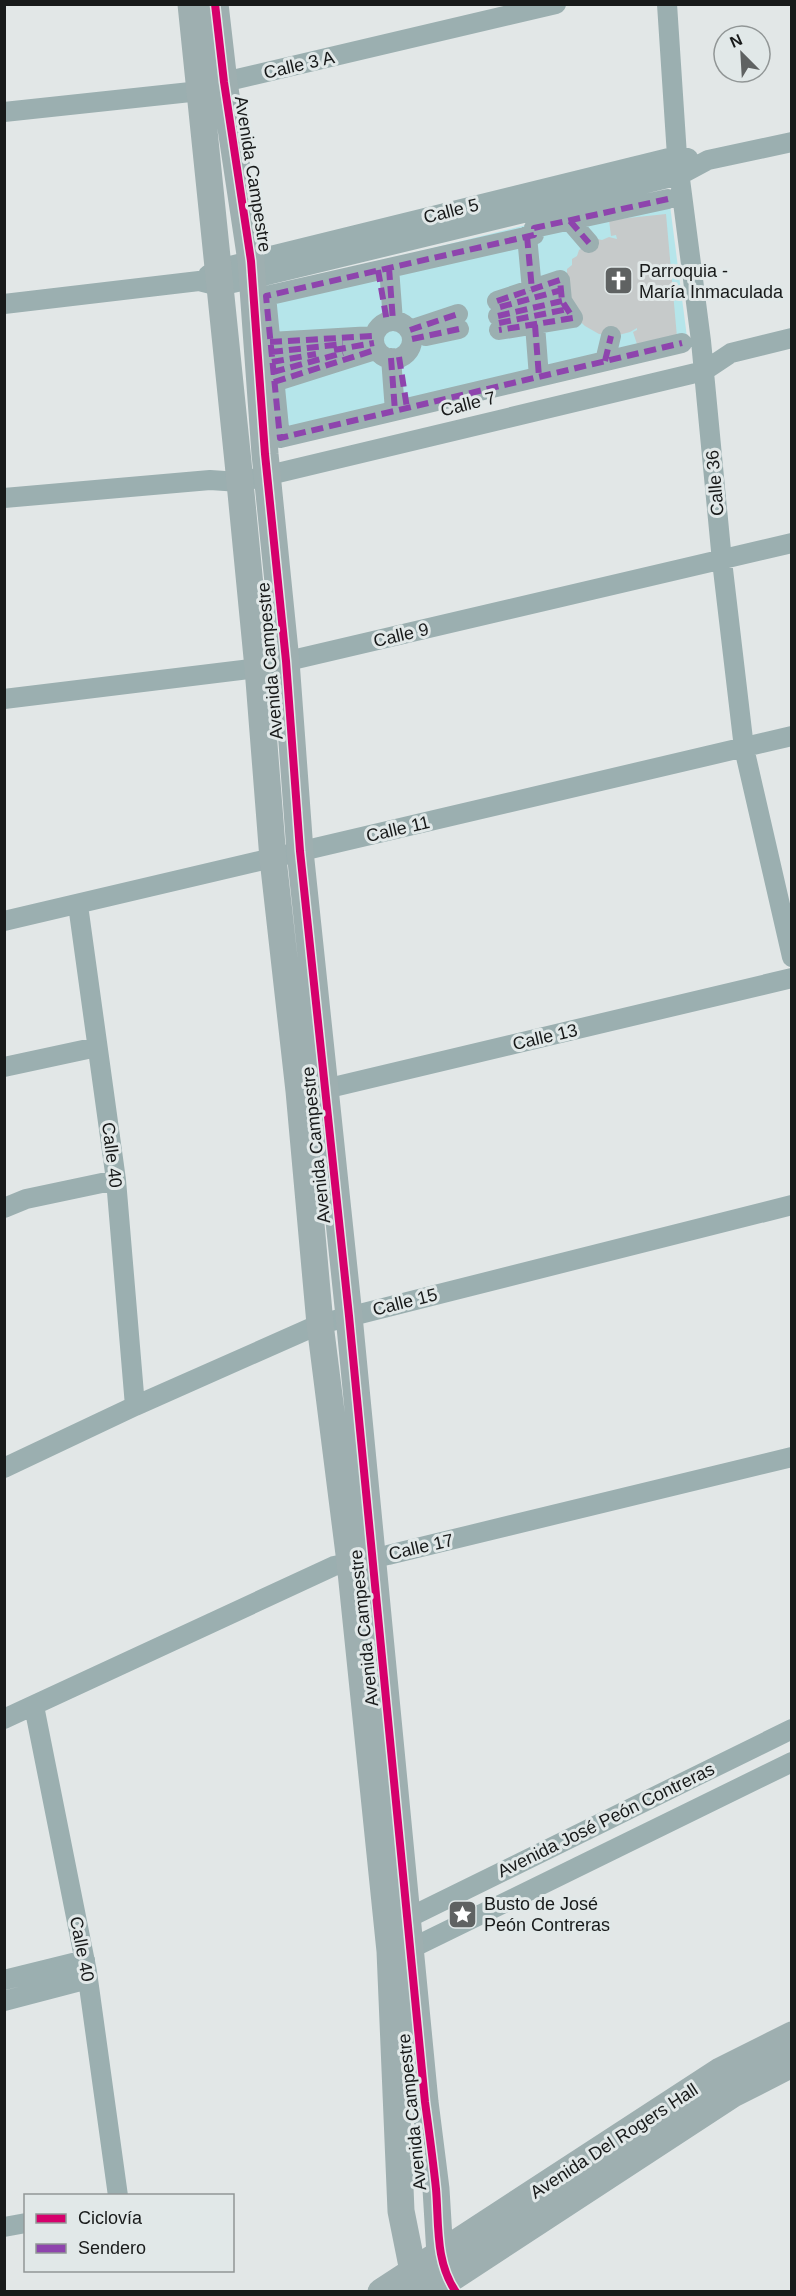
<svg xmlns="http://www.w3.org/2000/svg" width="796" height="2296" font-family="Arial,sans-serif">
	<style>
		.green { fill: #b5e5ea }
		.building { fill: #c6caca }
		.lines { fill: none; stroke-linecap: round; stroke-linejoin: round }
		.street { stroke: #9bafb0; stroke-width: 20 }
		.secondary { stroke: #9eafb0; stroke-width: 27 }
		.quiet { stroke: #8e44ad; stroke-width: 6; stroke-dasharray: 12 6; stroke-linecap: butt }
		.cycleway-casing { stroke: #e1e8e8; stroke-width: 11 }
		.cycleway { stroke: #d6006c; stroke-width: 8 }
		.labels { text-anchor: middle; stroke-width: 6; stroke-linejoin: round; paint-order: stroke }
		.street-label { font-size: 18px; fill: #181a1a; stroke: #e1e8e8 }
		.poi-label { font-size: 18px; fill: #181a1a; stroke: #e1e8e8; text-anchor: start }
	</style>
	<rect width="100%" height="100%" fill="#e2e7e7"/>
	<path class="green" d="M668 190 688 345 276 443 259 291Z"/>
	<path class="building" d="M666 214 677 337 638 347 633 332 637 330V328L630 332 615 336 599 334 585 326 571 313 567 275V269L572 265V259L577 256 579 250 597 239 602 240 609 237 617 239 616 235 611 236 609 220Z"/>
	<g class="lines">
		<path class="street" d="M667 4 677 156 701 341 722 561 744 748 792 957
			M4 112 200 91 224 82 556 4
			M668 199 534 228V235L266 296 280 438 682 343
			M570 221 589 243
			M527 236 532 290
			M389 268 393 321
			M208 275 218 269 677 156 688 158
			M497 301 560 280 562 301 573 318 499 330
			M4 304 199 281 219 286 251 279 680 175 708 160 792 142
			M498 316 562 301
			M374 340a19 19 0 1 1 38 0a19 19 0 1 1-38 0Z
			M535 325 539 377
			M410 330 458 314
			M426 336 459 329
			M270 342 373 336
			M391 358 395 411
			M605 361 611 336
			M272 362 349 347
			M274 382 375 350
			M4 498 210 480 240 482 704 371 731 353 792 338
			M4 699 258 668 792 543
			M78 905 116 1180 135 1406
			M4 921 792 736
			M4 1067 97 1047
			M312 1090 325 1089 792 978
			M4 1208 26 1199 116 1180
			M4 1468 135 1406 320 1324 792 1205
			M34 1706 87 1972 118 2196
			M4 1719 334 1566 388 1555 792 1457
			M397 1919 408 1918 792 1729
			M399 1950 410 1949 792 1762
			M4 1980 85 1960
			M4 2001 88 1979
			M4 2227 26 2223"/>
		<path class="secondary" d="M191 4 238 462 258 668 273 859 299 1091 320 1324 350 1562 390 1951 401 2211 413 2271 421 2292
			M215 4 224 82 251 261 265 454 286 661 300 851 349 1316 425 2102 436 2189 440 2255 449 2281
			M435 2289 733 2094 792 2064
			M381 2292 720 2071 792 2035"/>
		<path class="quiet" d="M668 199 534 228V235L266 296 280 438 682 343
			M570 221 589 243
			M527 236 532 290
			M389 268 393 321
			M378 270 387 322
			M497 301 560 280 562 301 573 318 499 330
			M500 307 562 290
			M498 316 562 301
			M499 323 568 309
			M535 325 539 377
			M410 330 458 314
			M412 339 459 329
			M270 342 373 336
			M334 350 374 343
			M271 352 343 344
			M399 357 407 408
			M391 358 395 411
			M605 361 611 336
			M272 362 316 354
			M273 372 343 353
			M274 382 375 350"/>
		<defs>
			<path id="cycleway" d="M215 4 224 82 251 261 265 454 286 661 300 851 349 1316 425 2102C429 2131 433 2160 436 2189 439 2224 435 2262 456 2292"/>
		</defs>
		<use href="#cycleway" class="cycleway-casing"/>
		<use href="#cycleway" class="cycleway"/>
	</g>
	<defs>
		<symbol id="church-square" viewBox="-11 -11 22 22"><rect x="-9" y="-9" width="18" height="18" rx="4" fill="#5f6262" stroke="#e1e8e8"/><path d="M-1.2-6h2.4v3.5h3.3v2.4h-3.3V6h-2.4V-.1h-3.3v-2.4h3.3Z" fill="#fff"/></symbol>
		<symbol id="sight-square" viewBox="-11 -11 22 22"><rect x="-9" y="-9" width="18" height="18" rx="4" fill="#5f6262" stroke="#e1e8e8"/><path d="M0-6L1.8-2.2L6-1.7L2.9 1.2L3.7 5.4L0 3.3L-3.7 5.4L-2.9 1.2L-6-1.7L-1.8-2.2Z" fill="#fff"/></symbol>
	</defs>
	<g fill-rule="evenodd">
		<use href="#church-square" x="602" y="264" width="33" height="33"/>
		<use href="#sight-square" x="446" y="1898" width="33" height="33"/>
	</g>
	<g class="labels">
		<g class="street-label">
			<text transform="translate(299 65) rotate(-13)" y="6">Calle 3 A</text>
			<text transform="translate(253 174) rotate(81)" y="6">Avenida Campestre</text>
			<text transform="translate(451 211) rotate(-14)" y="6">Calle 5</text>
			<text transform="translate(468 404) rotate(-14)" y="6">Calle 7</text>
			<text transform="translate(715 483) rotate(-95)" y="6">Calle 36</text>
			<text transform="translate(401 635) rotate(-13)" y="6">Calle 9</text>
			<text transform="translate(270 661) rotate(-95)" y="6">Avenida Campestre</text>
			<text transform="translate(398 829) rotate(-13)" y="6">Calle 11</text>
			<text transform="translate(545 1037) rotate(-13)" y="6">Calle 13</text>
			<text transform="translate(316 1145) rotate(-96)" y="6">Avenida Campestre</text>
			<text transform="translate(112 1155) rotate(83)" y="6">Calle 40</text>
			<text transform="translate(405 1302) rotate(-14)" y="6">Calle 15</text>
			<text transform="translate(421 1547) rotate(-13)" y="6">Calle 17</text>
			<text transform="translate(364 1628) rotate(-96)" y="6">Avenida Campestre</text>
			<text transform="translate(606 1820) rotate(-26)" y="6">Avenida José Peón Contreras</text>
			<text transform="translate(82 1949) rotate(79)" y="6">Calle 40</text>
			<text transform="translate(412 2112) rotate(-96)" y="6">Avenida Campestre</text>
			<text transform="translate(614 2141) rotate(-33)" y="6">Avenida Del Rogers Hall</text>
		</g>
		<g class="poi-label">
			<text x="639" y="277">Parroquia -<tspan x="639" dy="21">María Inmaculada</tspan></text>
			<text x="484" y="1910">Busto de José<tspan x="484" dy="21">Peón Contreras</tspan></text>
		</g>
	</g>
	<rect width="796" height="2296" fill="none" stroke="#181a1a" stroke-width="12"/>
	<rect x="24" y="2194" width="210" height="78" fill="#e1e8e8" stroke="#919696" stroke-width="1.5"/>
	<rect x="36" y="2214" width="30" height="9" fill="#d6006c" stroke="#919696" stroke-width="1.5"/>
	<text x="78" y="2224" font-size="18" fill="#181a1a">Ciclovía</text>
	<rect x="36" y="2244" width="30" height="9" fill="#8e44ad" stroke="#919696" stroke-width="1.5"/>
	<text x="78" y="2254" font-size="18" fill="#181a1a">Sendero</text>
	<g transform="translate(742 54) rotate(336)"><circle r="28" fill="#e1e8e8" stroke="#919696" stroke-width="1.5"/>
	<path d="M0-4.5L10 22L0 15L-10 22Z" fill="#5f6262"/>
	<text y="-9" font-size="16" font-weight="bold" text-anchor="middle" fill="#181a1a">N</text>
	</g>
</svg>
